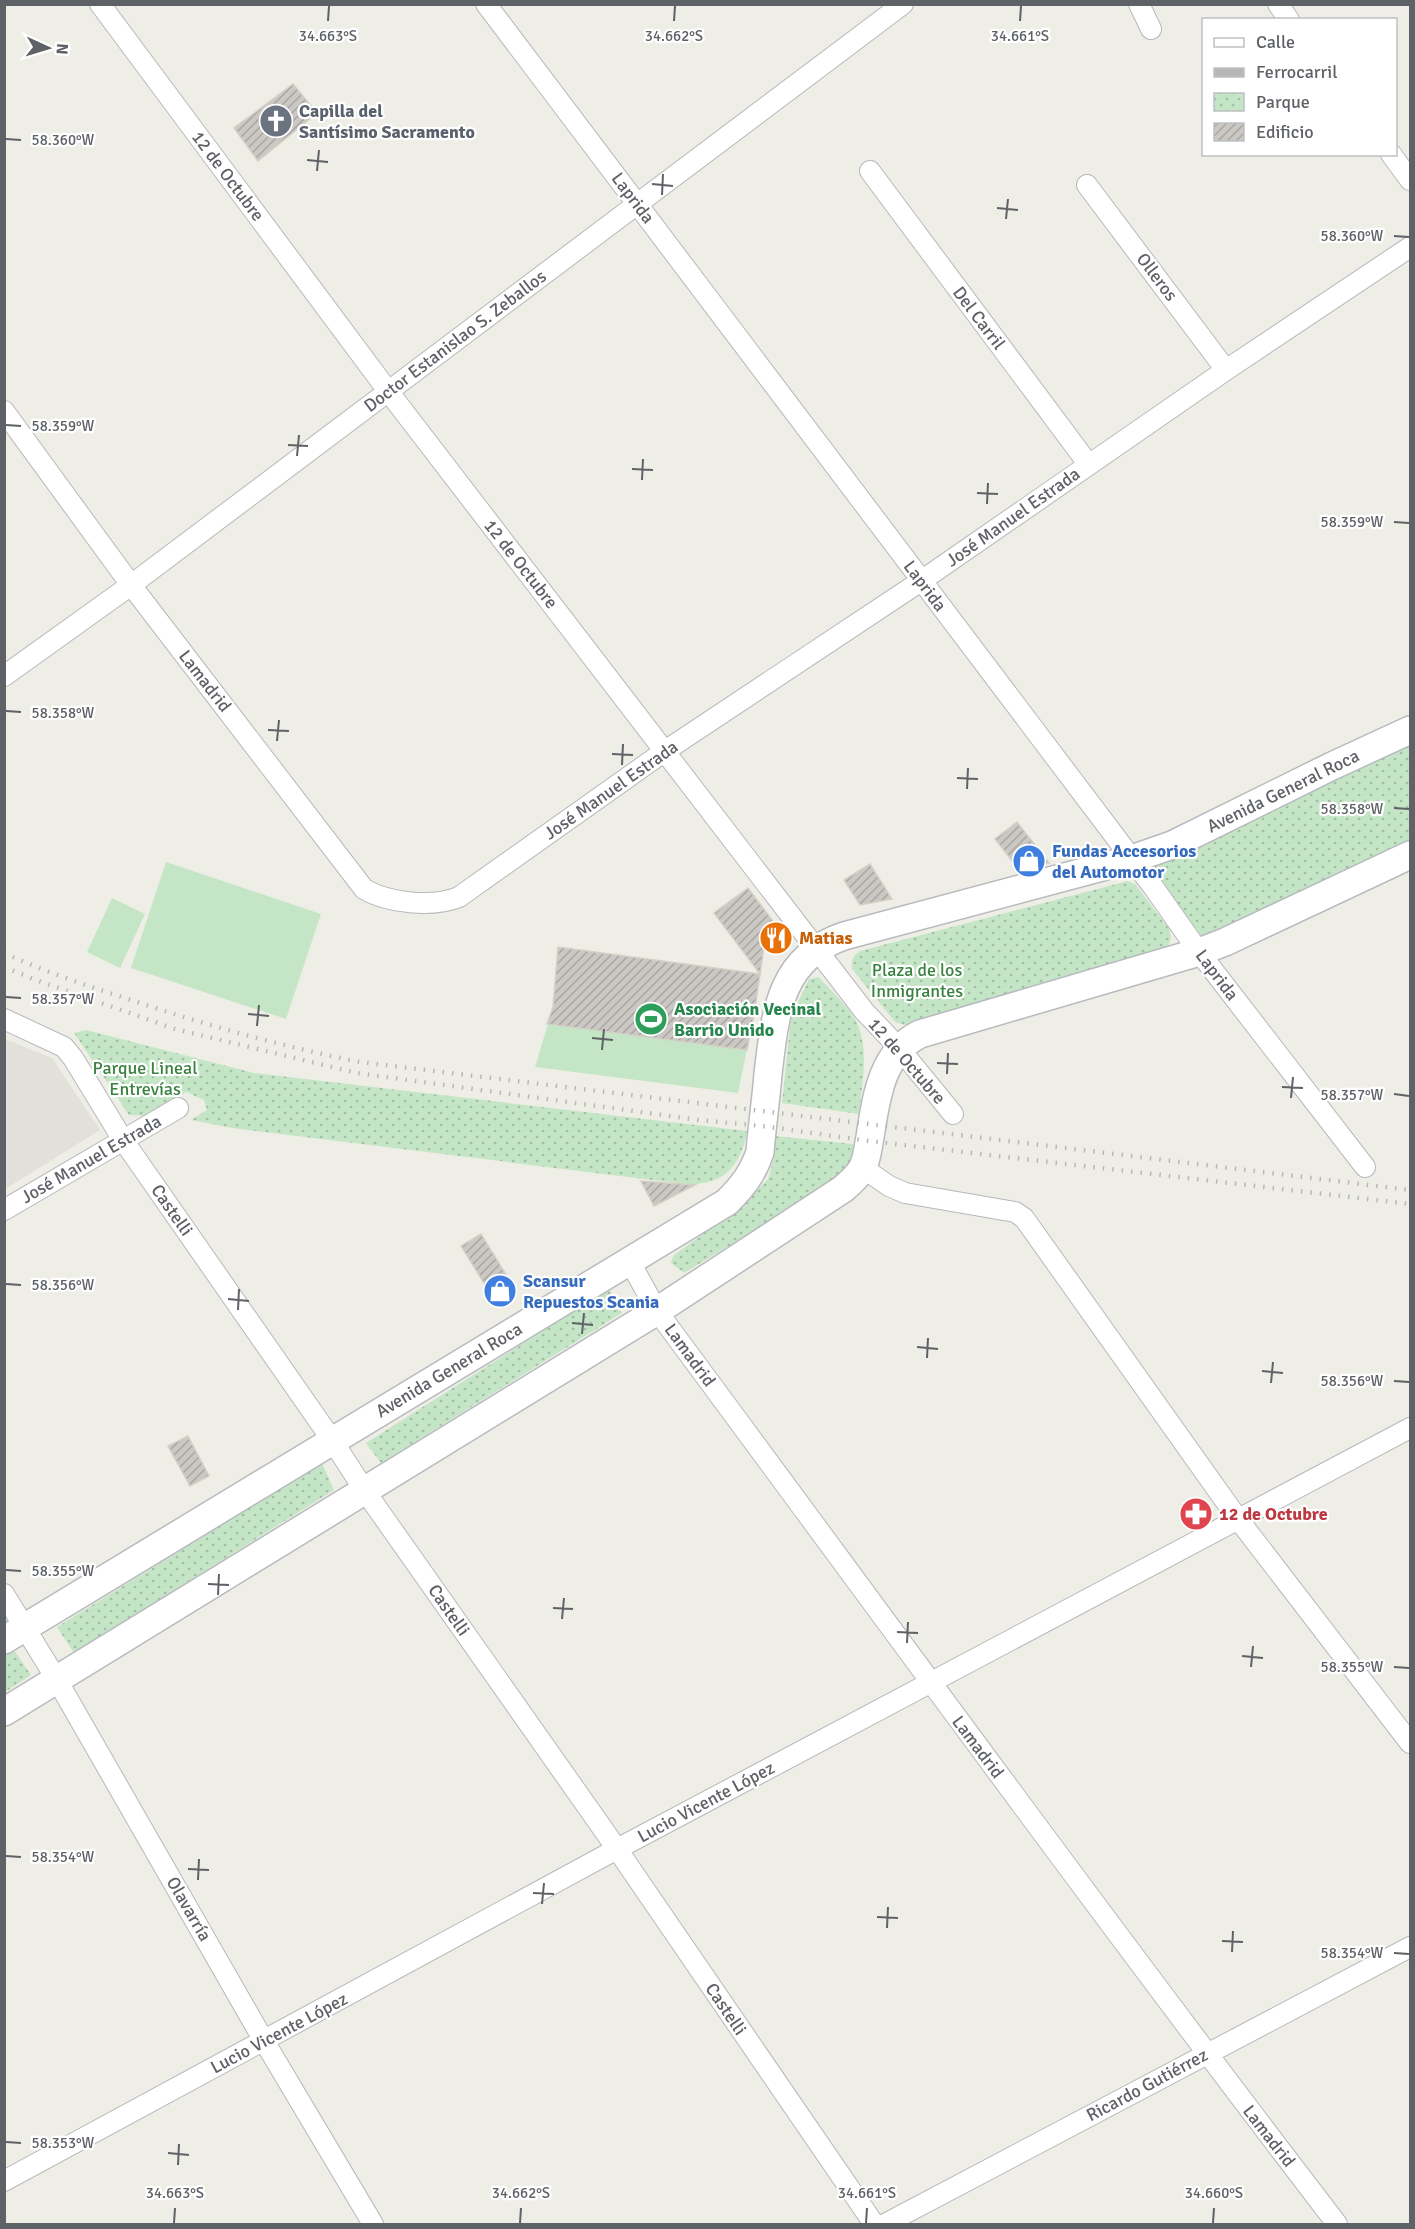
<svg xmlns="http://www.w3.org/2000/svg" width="1415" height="2229" font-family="Signika,sans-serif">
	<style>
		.industrial { fill: #e1e0db }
		.park { fill: url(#park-dots) }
		.pitch { fill: #c4e6c6 }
		.building { fill: url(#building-hatch); stroke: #d4d0c5; stroke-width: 1.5 }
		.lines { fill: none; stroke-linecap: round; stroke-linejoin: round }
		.street-casing { stroke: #b7b8bc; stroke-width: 22 }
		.secondary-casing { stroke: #b8babf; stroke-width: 30 }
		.street { stroke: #fff; stroke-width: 20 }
		.secondary { stroke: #fff; stroke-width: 27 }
		.rail { stroke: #b6b7b7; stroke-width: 4.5; stroke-dasharray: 1.5 8; stroke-linecap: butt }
		.ticks { fill: none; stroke: #5e6166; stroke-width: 2 }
		.labels { text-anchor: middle; stroke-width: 4.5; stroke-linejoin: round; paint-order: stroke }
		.worship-label { font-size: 18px; font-weight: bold; fill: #5b616d; stroke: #fff; text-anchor: start }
		.street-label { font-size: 18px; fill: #5e6166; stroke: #fff }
		.shop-label { font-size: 18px; font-weight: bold; fill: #366cbe; stroke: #fff; text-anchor: start }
		.food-label { font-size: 18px; font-weight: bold; fill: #c56008; stroke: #fff; text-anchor: start }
		.park-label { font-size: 18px; fill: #398240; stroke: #fff }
		.leisure-label { font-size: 18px; font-weight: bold; fill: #27864d; stroke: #fff; text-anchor: start }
		.health-label { font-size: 18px; font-weight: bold; fill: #be3a42; stroke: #fff; text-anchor: start }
		.ticks-label { font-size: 15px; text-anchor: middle; fill: #5e6166; stroke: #fff; stroke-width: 4.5; stroke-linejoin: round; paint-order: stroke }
	</style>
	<defs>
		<pattern id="park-dots" width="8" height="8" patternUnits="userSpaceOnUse" patternTransform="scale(1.5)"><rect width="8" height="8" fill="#c4e6c6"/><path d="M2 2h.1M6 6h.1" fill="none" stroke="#a2bea5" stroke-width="1.8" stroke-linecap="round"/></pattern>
		<pattern id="building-hatch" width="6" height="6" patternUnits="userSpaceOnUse" patternTransform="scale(1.5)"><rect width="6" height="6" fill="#cbc8c4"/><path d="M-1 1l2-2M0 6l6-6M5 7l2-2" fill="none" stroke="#a8a6a3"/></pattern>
	</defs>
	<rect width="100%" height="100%" fill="#efeee6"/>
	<path class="industrial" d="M5 1039 52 1058 100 1130 5 1189Z"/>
	<path class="park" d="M1410 730V855L1199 952 1132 859Z
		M1128 881 1135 884 1170 930 1171 938 1168 947 914 1025H905L895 1022 852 969C851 960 853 956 860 951Z
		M819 977C830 990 848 1006 856 1021 870 1049 862 1084 859 1114L782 1103 791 1017 809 979Z
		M86 1030 254 1073 747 1131C745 1149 734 1172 717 1179 710 1182 701 1183 693 1185L232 1128 191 1120 207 1110 204 1100 186 1092 149 1116 129 1115 74 1033Z
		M775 1136 853 1144V1161L844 1176 684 1273 671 1263 673 1256 742 1205 768 1179 774 1158Z
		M609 1289 622 1313 381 1463 366 1443Z
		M322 1463 334 1490 74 1653 57 1627Z
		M14 1650 31 1675 5 1692V1656Z"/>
	<path class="pitch" d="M166 862 321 914 286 1019 131 968Z
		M112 898 145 914 120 968 87 952Z
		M558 947 760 974 754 1015 738 1093 535 1067 553 1007Z"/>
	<path class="building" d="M293 84 317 113 258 161 234 128Z
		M1017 822 1049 863 1019 870 995 839Z
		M870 864 892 899 860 905 844 880Z
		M748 888 791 945 764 947 754 1015 747 1050 547 1024 553 1007 558 947 760 974 714 913Z
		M641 1181 695 1185 654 1206Z
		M481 1234 515 1289 495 1301 461 1246Z
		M188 1436 209 1476 190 1486 168 1446Z"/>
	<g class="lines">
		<defs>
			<path id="street" d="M100 4 388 391 864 1011 899 1048 953 1114
				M486 4 1154 888 1199 952 1365 1167
				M1139 4 1151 29
				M1278 4 1289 20
				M1391 154 1410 180
				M870 171 1089 465
				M1087 185 1226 370
				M4 411 131 585 364 889C388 903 432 908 459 897L665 751 921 581 1226 370 1410 247
				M4 676 131 585 903 4
				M4 1019 64 1047 73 1058 123 1140 332 1440 365 1491 617 1849 874 2224
				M863 1168 889 1186 905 1193 1015 1212 1024 1218 1238 1519 1410 1743
				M4 1210 178 1108
				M630 1262 657 1311C883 1616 1106 1923 1337 2224
				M4 1594 57 1680 264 2041 373 2224
				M4 2181 617 1849 1410 1428
				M885 2224 1410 1947"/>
			<path id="secondary" d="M4 1640 727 1202C743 1186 753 1173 760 1152 762 1126 766 1100 768 1074 775 1015 779 958 844 936L1132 859 1172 845 1332 766 1410 730
				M4 1712 657 1311 843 1189C850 1183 857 1177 862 1169 867 1160 868 1147 870 1137 876 1099 881 1053 920 1034L1199 952 1225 942 1410 855"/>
		</defs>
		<use href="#street" class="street-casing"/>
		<use href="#secondary" class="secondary-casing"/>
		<use href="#street" class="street"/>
		<use href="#secondary" class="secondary"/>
		<path class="rail" d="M4 953C44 971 84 985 125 998 202 1024 280 1046 360 1062L1410 1190
			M4 967 36 980 175 1029 357 1073 699 1120 762 1126 869 1141 1410 1204"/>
	</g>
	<path class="ticks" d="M328 21 329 6M674 21 675 6M1020 21 1021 6M6 139 21 140M307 160 328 162M317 171 319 150M652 184 673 186M662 195 663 174M997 208 1018 210M1006 219 1008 199M1394 236 1409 237M6 425 21 426M288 445 308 446M297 456 299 435M632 469 653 470M642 480 643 459M977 493 998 494M987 504 988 483M1394 522 1409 523M6 711 21 712M268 730 289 731M277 741 279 720M612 754 633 755M622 765 623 744M957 778 978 779M967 789 968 768M1394 808 1409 809M6 997 21 998M248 1014 269 1016M257 1026 259 1005M592 1038 613 1040M602 1050 604 1029M937 1063 958 1064M947 1074 948 1053M1282 1087 1303 1088M1394 1094 1409 1096M1291 1098 1293 1077M6 1284 21 1285M228 1299 249 1301M238 1310 239 1289M572 1323 593 1325M582 1334 584 1313M917 1347 938 1349M927 1358 928 1338M1262 1371 1283 1373M1394 1381 1409 1382M1271 1383 1273 1362M6 1570 21 1571M208 1584 229 1585M218 1595 219 1574M553 1608 573 1609M562 1619 564 1598M897 1632 918 1633M907 1643 908 1622M1242 1656 1263 1658M1251 1667 1253 1646M1394 1667 1409 1668M6 1856 21 1857M188 1869 209 1870M198 1880 199 1859M533 1893 554 1894M542 1904 544 1883M877 1917 898 1918M887 1928 888 1907M1222 1941 1243 1942M1232 1952 1233 1931M1394 1953 1409 1954M6 2142 21 2143M168 2153 189 2155M178 2165 179 2144M174 2223 175 2208M520 2223 521 2208M866 2223 867 2208M1213 2223 1214 2208"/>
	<defs>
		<symbol id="church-disc" viewBox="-11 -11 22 22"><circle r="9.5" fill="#6b7280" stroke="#fff"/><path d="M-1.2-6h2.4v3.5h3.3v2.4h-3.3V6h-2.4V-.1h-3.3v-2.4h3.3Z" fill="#fff"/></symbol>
		<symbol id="shop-disc" viewBox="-11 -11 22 22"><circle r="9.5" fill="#3f7fe0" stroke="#fff"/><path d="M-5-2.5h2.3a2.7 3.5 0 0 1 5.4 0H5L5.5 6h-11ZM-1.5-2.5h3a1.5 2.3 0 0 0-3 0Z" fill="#fff"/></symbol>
		<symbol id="restaurant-disc" viewBox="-11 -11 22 22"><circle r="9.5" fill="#e8710a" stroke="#fff"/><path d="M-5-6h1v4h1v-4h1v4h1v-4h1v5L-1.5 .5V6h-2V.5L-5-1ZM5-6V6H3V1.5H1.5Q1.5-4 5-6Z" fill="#fff"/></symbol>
		<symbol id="stadium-disc" viewBox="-11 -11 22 22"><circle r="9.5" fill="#2e9e5b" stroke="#fff"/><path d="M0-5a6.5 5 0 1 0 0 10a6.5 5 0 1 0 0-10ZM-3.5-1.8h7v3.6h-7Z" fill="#fff"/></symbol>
		<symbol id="pharmacy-disc" viewBox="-11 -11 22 22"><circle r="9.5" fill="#e0444e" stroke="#fff"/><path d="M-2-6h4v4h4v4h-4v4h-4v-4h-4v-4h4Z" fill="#fff"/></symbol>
	</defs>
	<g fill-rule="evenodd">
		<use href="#church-disc" x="257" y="102" width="38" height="38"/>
		<use href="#shop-disc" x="1010" y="842" width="38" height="38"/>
		<use href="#restaurant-disc" x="757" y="919" width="38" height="38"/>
		<use href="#stadium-disc" x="632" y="1000" width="38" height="38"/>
		<use href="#shop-disc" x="481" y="1272" width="38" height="38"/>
		<use href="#pharmacy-disc" x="1177" y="1495" width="38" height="38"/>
	</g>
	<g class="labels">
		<g class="worship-label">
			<text x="299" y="117">Capilla del<tspan x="299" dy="21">Santísimo Sacramento</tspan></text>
		</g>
		<g class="street-label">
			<text transform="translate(228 176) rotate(53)" y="6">12 de Octubre</text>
			<text transform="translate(633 198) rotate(53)" y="6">Laprida</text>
			<text transform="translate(1157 277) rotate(53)" y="6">Olleros</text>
			<text transform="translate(979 318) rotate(53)" y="6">Del Carril</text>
			<text transform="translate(455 341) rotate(-37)" y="6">Doctor Estanislao S. Zeballos</text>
			<text transform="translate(1013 517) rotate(-35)" y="6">José Manuel Estrada</text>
			<text transform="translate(521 564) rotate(52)" y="6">12 de Octubre</text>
			<text transform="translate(925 586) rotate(53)" y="6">Laprida</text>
			<text transform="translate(205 681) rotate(52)" y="6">Lamadrid</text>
			<text transform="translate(611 790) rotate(-35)" y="6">José Manuel Estrada</text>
			<text transform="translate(1283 791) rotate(-26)" y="6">Avenida General Roca</text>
			<text transform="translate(1217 975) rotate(53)" y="6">Laprida</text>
			<text transform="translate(907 1061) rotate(49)" y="6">12 de Octubre</text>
			<text transform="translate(91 1159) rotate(-30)" y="6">José Manuel Estrada</text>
			<text transform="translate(172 1210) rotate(55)" y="6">Castelli</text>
			<text transform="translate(690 1355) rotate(54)" y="6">Lamadrid</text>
			<text transform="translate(449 1370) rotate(-31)" y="6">Avenida General Roca</text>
			<text transform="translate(449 1610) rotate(55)" y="6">Castelli</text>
			<text transform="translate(978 1747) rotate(53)" y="6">Lamadrid</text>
			<text transform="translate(706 1802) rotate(-28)" y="6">Lucio Vicente López</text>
			<text transform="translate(189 1909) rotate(60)" y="6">Olavarría</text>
			<text transform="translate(726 2009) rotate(56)" y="6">Castelli</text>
			<text transform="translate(279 2033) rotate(-28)" y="6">Lucio Vicente López</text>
			<text transform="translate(1147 2085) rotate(-28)" y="6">Ricardo Gutiérrez</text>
			<text transform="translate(1269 2136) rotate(52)" y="6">Lamadrid</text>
		</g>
		<g class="shop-label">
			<text x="1052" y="857">Fundas Accesorios<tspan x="1052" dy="21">del Automotor</tspan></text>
			<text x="523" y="1287">Scansur<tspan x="523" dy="21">Repuestos Scania</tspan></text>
		</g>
		<g class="food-label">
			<text x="799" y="944">Matias</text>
		</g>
		<g class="park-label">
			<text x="917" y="976">Plaza de los<tspan x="917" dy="21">Inmigrantes</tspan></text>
			<text x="145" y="1074">Parque Lineal<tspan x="145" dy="21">Entrevías</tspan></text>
		</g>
		<g class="leisure-label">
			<text x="674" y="1015">Asociación Vecinal<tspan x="674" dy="21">Barrio Unido</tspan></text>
		</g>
		<g class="health-label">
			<text x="1219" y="1520">12 de Octubre</text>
		</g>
	</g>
	<g class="ticks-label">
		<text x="328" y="41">34.663°S</text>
		<text x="674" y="41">34.662°S</text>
		<text x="1020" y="41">34.661°S</text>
		<text x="63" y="145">58.360°W</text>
		<text x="1352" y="241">58.360°W</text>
		<text x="63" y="431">58.359°W</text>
		<text x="1352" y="527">58.359°W</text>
		<text x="63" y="718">58.358°W</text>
		<text x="1352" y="814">58.358°W</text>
		<text x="63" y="1004">58.357°W</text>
		<text x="1352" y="1100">58.357°W</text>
		<text x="63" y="1290">58.356°W</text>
		<text x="1352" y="1386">58.356°W</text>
		<text x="63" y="1576">58.355°W</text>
		<text x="1352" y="1672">58.355°W</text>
		<text x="63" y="1862">58.354°W</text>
		<text x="1352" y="1958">58.354°W</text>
		<text x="63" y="2148">58.353°W</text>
		<text x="175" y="2198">34.663°S</text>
		<text x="521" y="2198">34.662°S</text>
		<text x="867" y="2198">34.661°S</text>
		<text x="1214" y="2198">34.660°S</text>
	</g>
	<rect width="1415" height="2229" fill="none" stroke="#5e6166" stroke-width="12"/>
	<rect x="1202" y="18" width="195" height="138" fill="#ffffff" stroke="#bfc0c2" stroke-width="1.5"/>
	<rect x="1214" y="38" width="30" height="9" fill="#ffffff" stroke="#bfc0c2" stroke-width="1.5"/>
	<text x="1256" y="48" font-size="18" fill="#5e6166">Calle</text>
	<rect x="1214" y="68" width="30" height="9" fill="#b6b7b7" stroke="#bfc0c2" stroke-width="1.5"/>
	<text x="1256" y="78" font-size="18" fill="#5e6166">Ferrocarril</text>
	<rect x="1214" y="93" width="30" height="18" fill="url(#park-dots)" stroke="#bfc0c2" stroke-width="1.5"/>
	<text x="1256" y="108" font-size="18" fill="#5e6166">Parque</text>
	<rect x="1214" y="123" width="30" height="18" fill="url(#building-hatch)" stroke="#bfc0c2" stroke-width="1.5"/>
	<text x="1256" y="138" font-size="18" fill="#5e6166">Edificio</text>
	<g transform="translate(48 48) rotate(94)" stroke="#ffffff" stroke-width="4.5" paint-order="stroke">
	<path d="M0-4.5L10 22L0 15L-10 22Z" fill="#5e6166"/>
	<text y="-9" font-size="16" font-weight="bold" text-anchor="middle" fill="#5e6166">N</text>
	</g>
</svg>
